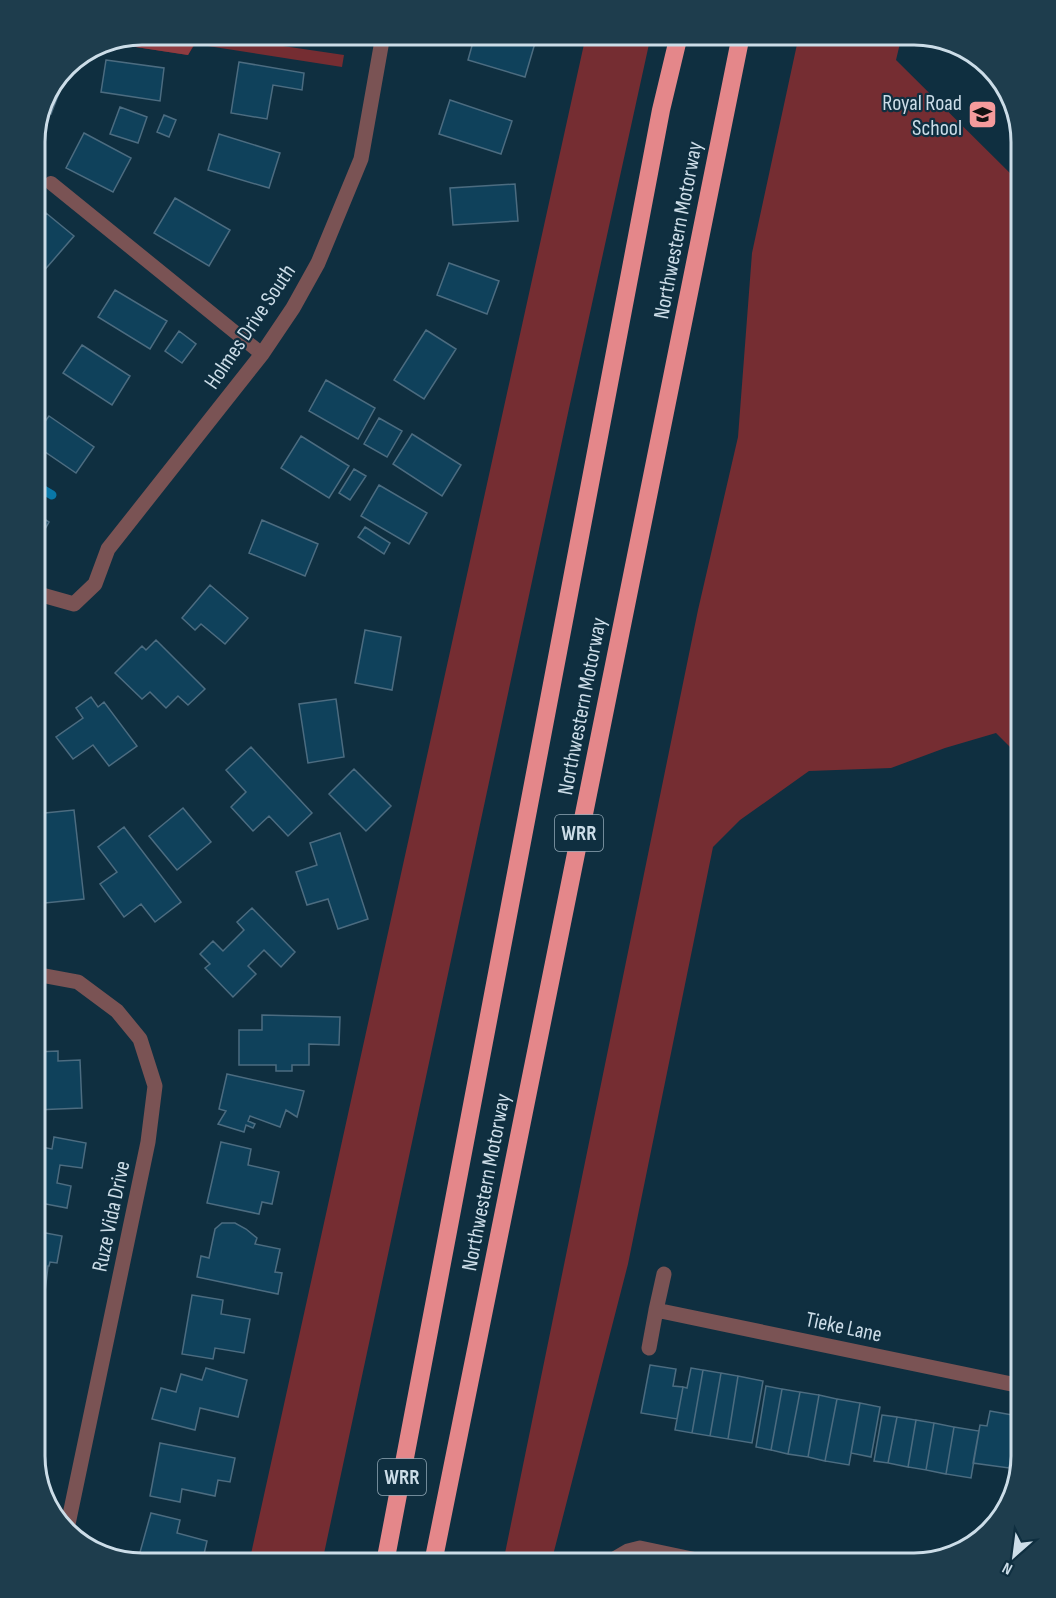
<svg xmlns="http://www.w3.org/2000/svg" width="1056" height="1598" font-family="'Sofia Sans Condensed',sans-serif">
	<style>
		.green { fill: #752d32 }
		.forest { fill: #903c41 }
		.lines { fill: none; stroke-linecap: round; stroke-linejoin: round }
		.stream { stroke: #0977a7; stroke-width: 9 }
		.building { fill: #0f415b; stroke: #4c6c80; stroke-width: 1.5 }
		.service { stroke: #7a5354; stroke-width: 14 }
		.minor { stroke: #7a5354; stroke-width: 15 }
		.motorway { stroke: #e4878a; stroke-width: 18 }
		.labels { text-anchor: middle; stroke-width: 4.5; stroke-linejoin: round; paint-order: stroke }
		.shield { fill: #0f2f40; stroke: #93a9b6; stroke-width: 1.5 }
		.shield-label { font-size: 21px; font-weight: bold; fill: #ccdde8 }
		.poi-label { font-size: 22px; fill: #ccdde8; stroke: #0f2f40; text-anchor: end }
		.street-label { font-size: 22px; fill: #ccdde8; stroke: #0f2f40 }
		.rim { fill: none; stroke: #ccdde8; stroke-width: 3 }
	</style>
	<rect width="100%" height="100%" fill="#0f2f40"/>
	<path class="green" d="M142 35H207L344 55 342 67 195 44 188 55 103 42Z
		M586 35H651L568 413 322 1563H249Z
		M799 35H902L896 60 1021 184V755L1012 749 996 733 945 748 891 768 809 771 740 820 713 847 628 1264 551 1563H503L698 610 738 437 752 253Z"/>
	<path class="forest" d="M142 35H195L194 44 188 55 103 42Z"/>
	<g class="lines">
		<path class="stream" d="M35 485 52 495"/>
	</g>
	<path class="building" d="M475 35H506L535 43 525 77 468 60Z
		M106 60 164 68 160 101 101 92Z
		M71 62 51 114 45 111 66 66Z
		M239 62 304 73 302 90 273 85 267 119 231 113Z
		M450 100 512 121 501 154 439 134Z
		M120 107 147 117 138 143 110 134Z
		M164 115 176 120 169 137 157 132Z
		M84 133 131 158 113 192 66 168Z
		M219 134 280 153 269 188 208 170Z
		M515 184 518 221 453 225 450 188Z
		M175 198 230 230 209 266 154 233Z
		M46 213 74 236 36 280 35 278V226Z
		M449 263 499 281 487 314 437 295Z
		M115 290 167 321 150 349 98 317Z
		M426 330 456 349 424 399 394 380Z
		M179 331 196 344 182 363 165 351Z
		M82 345 130 376 112 405 63 373Z
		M326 380 375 408 358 439 309 411Z
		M49 416 94 447 76 473 35 445V435Z
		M379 418 402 431 387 457 364 444Z
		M412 434 461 465 442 496 393 464Z
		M301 436 349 466 329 498 281 468Z
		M354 469 366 476 350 500 339 493Z
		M379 485 427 513 409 544 361 516Z
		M35 513 49 522 40 538 35 535Z
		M262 520 318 544 305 576 249 553Z
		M365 527 390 543 384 554 358 537Z
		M210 585 248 618 225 644 201 624 195 630 182 618Z
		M365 630 401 637 392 690 355 683Z
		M156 640 205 689 188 705 178 696 166 708 150 692 142 699 115 673 142 646 146 650Z
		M91 697 98 707 104 702 137 746 109 766 93 745 73 759 56 737 83 718 76 708Z
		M336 699 344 757 308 763 299 704Z
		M251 747 312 813 288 836 269 816 253 831 231 807 246 792 226 770Z
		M354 769 391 806 366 831 329 794Z
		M183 808 211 842 177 870 149 836Z
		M74 810 84 899 35 904V863H37L35 814Z
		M124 827 181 902 155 922 141 904 124 917 100 884 117 872 98 847Z
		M340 833 368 919 338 929 328 899 307 905 296 872 317 865 310 843Z
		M252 908 295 952 281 967 264 950 248 966 256 974 233 997 205 968 210 964 200 954 213 941 223 951 244 930 237 922Z
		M262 1015 340 1017 339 1045 309 1044V1065H292V1071H276V1065H239V1030H262Z
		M58 1051V1061L80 1060 82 1108 35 1110V1052Z
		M227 1074 304 1091 297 1117 286 1110 280 1127 250 1116 248 1121 255 1124 253 1128 246 1125 244 1132 218 1124 226 1111 219 1109Z
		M54 1137 86 1143 82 1168 60 1165 57 1183 71 1186 67 1208 35 1202V1146L52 1149Z
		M221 1142 251 1149 248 1165 279 1172 272 1204 262 1202 259 1214 207 1203Z
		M222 1223H235L246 1229 257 1238 255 1244 280 1249 275 1272 282 1273 278 1294 197 1277 201 1256 209 1258 215 1229Z
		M35 1231 62 1236 57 1263 50 1262 49 1266H48L45 1292 35 1288Z
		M192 1295 223 1300 221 1314 250 1319 244 1353 215 1348 213 1359 182 1354Z
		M35 1316 45 1318 40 1347 35 1346Z
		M650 1365 676 1369 673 1386 683 1387 677 1419 641 1413Z
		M206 1368 247 1380 238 1417 200 1408 195 1430 152 1419 161 1388 176 1392 181 1374 202 1380Z
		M691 1368 703 1370 692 1433 675 1430 683 1387 687 1388Z
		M703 1370 721 1373 710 1436 692 1433Z
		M721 1373 738 1376 728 1439 710 1436Z
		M738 1376 763 1381 752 1443 728 1439Z
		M766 1386 782 1389 771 1450 756 1447Z
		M782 1389 800 1392 788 1454 771 1450Z
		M800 1392 819 1395 808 1457 788 1454Z
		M819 1395 837 1399 825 1461 808 1457Z
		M837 1399 860 1403 849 1465 825 1461Z
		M860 1403 880 1407 871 1457 851 1453Z
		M990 1411 1018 1416 1009 1468 973 1463 980 1425 987 1426Z
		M882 1415 897 1417 888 1463 874 1461Z
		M897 1417 916 1420 908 1467 888 1463Z
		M916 1420 934 1423 926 1470 908 1467Z
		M934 1423 954 1427 946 1474 926 1470Z
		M954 1427 979 1431 971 1478 946 1474Z
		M160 1443 235 1458 230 1482 218 1480 215 1496 182 1489 180 1502 150 1496Z
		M151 1513 180 1520 177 1533 207 1541 202 1563H137Z"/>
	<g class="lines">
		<path class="service" d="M51 183 262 354"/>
		<path class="minor" d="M35 593 74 604 95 584 108 549 262 354 293 308 318 263 361 159 383 35
			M35 974 78 982 117 1011 140 1039 155 1086 148 1142 67 1529
			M656 1310 664 1274
			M649 1348 656 1310 1021 1386
			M613 1563 616 1558 628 1551 640 1548 711 1563"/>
		<path class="motorway" d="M385 1563 661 110 679 35
			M433 1563 741 35"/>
	</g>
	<defs>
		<symbol id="school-square" viewBox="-11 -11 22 22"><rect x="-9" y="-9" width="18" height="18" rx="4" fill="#f59b9c" stroke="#0f2f40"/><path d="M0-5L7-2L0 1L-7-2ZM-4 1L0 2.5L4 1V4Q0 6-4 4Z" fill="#111"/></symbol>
	</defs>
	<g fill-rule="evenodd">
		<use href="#school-square" x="966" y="98" width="33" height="33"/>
	</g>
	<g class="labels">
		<g class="shield">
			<rect x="555" y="815" width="48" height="36" rx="4.5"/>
			<rect x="378" y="1459" width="48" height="36" rx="4.5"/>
		</g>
		<g class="shield-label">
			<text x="579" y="840">WRR</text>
			<text x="402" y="1484">WRR</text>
		</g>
		<g class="poi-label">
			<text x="962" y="110">Royal Road<tspan x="962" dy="25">School</tspan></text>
		</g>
		<g class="street-label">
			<text transform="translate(677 230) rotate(-79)" y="8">Northwestern Motorway</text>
			<text transform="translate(249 326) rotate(-56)" y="8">Holmes Drive South</text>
			<text transform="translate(581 706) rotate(-79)" y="8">Northwestern Motorway</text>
			<text transform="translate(485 1182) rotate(-79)" y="8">Northwestern Motorway</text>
			<text transform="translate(110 1216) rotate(-78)" y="8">Ruze Vida Drive</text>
			<text transform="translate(844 1326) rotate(12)" y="8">Tieke Lane</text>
		</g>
	</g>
	<path d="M0 0H1056V1598H0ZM142 45H914A97 97 0 0 1 1011 142V1456A97 97 0 0 1 914 1553H142A97 97 0 0 1 45 1456V142A97 97 0 0 1 142 45Z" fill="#1e3d4d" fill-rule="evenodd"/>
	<path class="rim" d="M142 45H914A97 97 0 0 1 1011 142V1456A97 97 0 0 1 914 1553H142A97 97 0 0 1 45 1456V142A97 97 0 0 1 142 45Z"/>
	<g transform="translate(1014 1556) rotate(208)" stroke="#0f2f40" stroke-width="4.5" paint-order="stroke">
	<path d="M0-4.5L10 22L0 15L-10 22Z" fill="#ccdde8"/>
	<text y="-9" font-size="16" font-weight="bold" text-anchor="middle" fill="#ccdde8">N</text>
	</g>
</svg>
